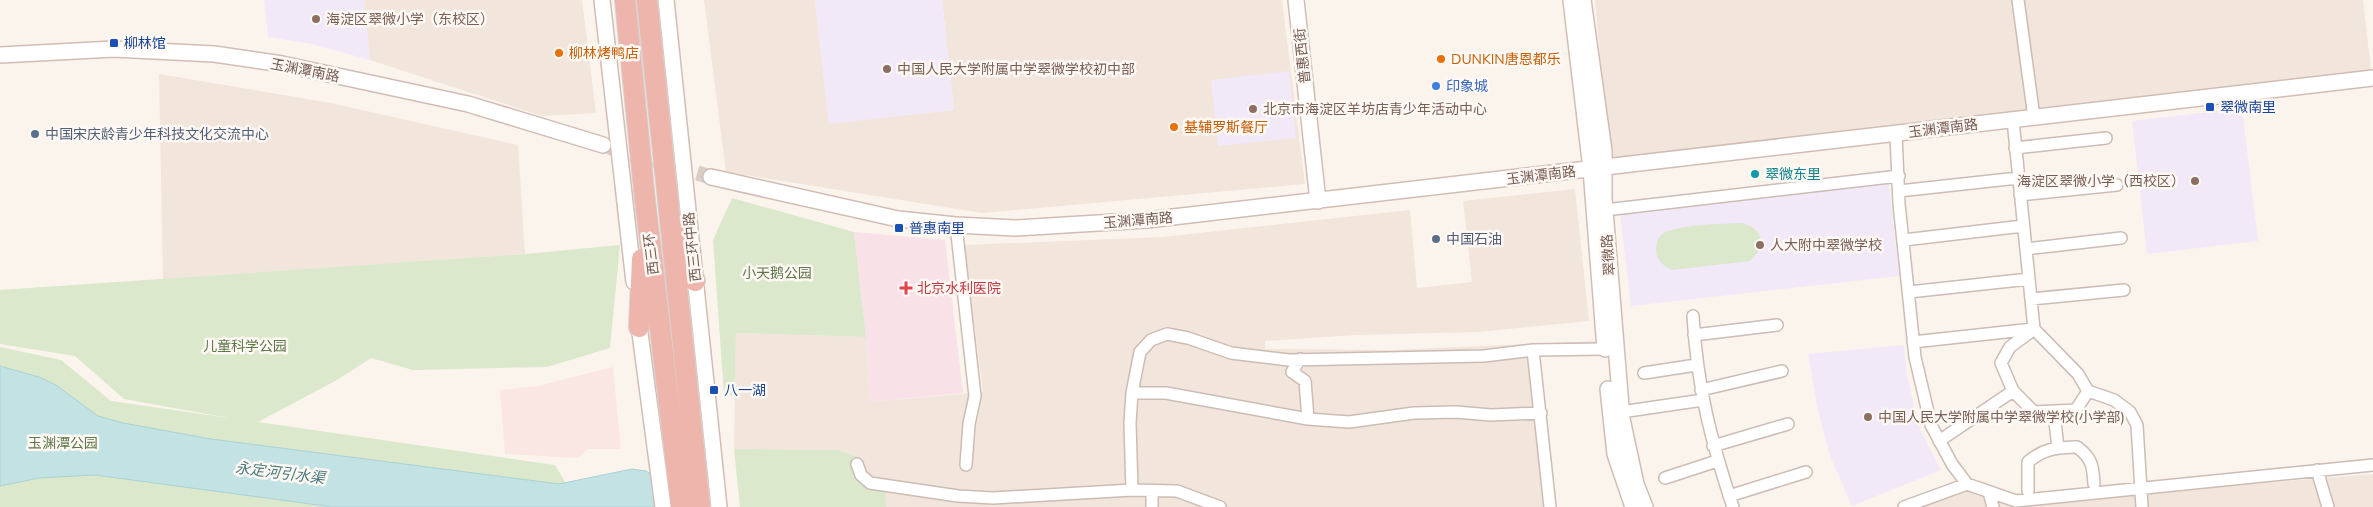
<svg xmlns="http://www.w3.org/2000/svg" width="2373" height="507" font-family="'Nunito Sans','Noto Sans SC',sans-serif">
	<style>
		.residential { fill: #f2e5dc }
		.commercial { fill: #fae7e3 }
		.education { fill: #f1e9f8 }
		.medical { fill: #f8e1e7 }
		.green { fill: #dbe8cc }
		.water { fill: #c3e2e3; stroke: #aad2d4 }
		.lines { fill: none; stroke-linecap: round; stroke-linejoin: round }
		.secondary-tunnel { stroke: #d9cec6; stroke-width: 15; stroke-dasharray: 15 8; stroke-linecap: butt }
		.street-casing { stroke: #ccbcb4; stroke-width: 14 }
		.secondary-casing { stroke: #d1bdb4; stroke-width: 18 }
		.highway-casing { stroke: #d8d1cf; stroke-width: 22 }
		.street { stroke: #fff; stroke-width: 11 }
		.secondary { stroke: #fff; stroke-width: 15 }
		.highway { stroke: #edb5ac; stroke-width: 20 }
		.education-dot { fill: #8d6e63; stroke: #fef8f4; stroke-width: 2 }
		.transit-dot { fill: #1a4fb4; stroke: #fef8f4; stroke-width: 2 }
		.food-dot { fill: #e8710a; stroke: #fef8f4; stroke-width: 2 }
		.shop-dot { fill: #3f7fe0; stroke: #fef8f4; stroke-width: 2 }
		.service-dot { fill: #5c6f8a; stroke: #fef8f4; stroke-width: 2 }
		.culture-dot { fill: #0f9aa8; stroke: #fef8f4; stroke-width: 2 }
		.health-dot { fill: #e0444e; stroke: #fef8f4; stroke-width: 2 }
		.labels { text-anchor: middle; stroke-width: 5; stroke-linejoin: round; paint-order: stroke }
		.education-label { font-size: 14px; fill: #785e54; stroke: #fef8f4; text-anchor: start }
		.transit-label { font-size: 14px; fill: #164399; stroke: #fef8f4; text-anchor: start }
		.food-label { font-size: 14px; fill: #c56008; stroke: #fef8f4; text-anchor: start }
		.street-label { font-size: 14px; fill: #745a52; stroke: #fef8f4 }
		.shop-label { font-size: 14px; fill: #366cbe; stroke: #fef8f4; text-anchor: start }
		.service-label { font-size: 14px; fill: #4e5e75; stroke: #fef8f4; text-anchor: start }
		.culture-label { font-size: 14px; fill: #0d838f; stroke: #fef8f4; text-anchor: start }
		.park-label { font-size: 14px; fill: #5e784b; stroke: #fef8f4 }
		.health-label { font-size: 14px; fill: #be3a42; stroke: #fef8f4; text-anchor: start }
		.water-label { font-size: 15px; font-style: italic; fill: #4a7b7e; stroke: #fef8f4 }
	</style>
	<rect width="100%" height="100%" fill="#fbf4ed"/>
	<path class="residential" d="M364 0H582L596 113 542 116 370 60Z
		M704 0H815L829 123 954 110 942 0H1282L1305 184 982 213 726 172Z
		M1595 0H2363L2371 71 1609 158Z
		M159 74 331 103 518 145 525 254 163 279Z
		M1575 189 1589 321 1477 332 1355 335 1265 341V349L1393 350 1595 341 1596 355 1539 357 1554 507H886L885 479 868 476 836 450 734 449 736 333 866 337 870 402 983 392 964 245 1163 237 1410 210 1417 288 1472 282 1463 201Z
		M2373 474V507H1911L1982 481 2015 493H2056L2192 489Z"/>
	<path class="commercial" d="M613 367 621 449H588L578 458 505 454 500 390 538 386Z"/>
	<path class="education" d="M264 0H364L370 60 312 44 268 37Z
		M815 0H942L954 110 829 124Z
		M1289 71 1296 138 1218 146 1211 80Z
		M2242 108 2258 241 2147 254 2132 121Z
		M1889 184 1899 276 1631 306 1620 214Z
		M1904 345 1907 375 1919 427 1941 470 1852 506 1830 456 1817 406 1808 354Z"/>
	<path class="medical" d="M854 232 945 240 963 393 870 402 866 337Z"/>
	<path class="green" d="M732 198 854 232 866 337 736 333 735 396 724 395 713 240Z
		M1742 223C1765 229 1766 247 1750 261L1672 270C1663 266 1656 260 1656 250 1656 245 1658 238 1661 235 1674 224 1724 224 1742 223Z
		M620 245 610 348 547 367 413 370 371 358 337 380 258 422 555 465 580 507H0V347L61 360 111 401 229 418 124 399 75 356 0 344V290L525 254Z
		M734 449 836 450 859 457 868 476 885 479 886 507H740Z"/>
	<path class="water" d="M0 366 39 377 56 385 98 416 123 423 211 439 559 484 632 469 646 471 704 507H333L95 475 39 478 0 486Z"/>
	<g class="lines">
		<path class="secondary-tunnel" d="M609 147 711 177"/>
		<defs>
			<path id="street" d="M2018 0 2034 117
				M2013 120 2034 329 2078 374 2088 391 2114 400 2130 412 2137 425 2142 507
				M1896 134 1899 204 1915 357 1931 425 1952 464 1967 484 2016 501 2373 465
				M2015 148 2106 138
				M1899 191 2018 178
				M2020 195 2117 185
				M1605 210 1899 176
				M956 225 975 396 969 424 966 465
				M1904 240 2023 226
				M2026 249 2121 238
				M1909 292 2029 279
				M2031 299 2124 290
				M1693 316C1697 386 1711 441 1733 507
				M2034 329 2010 347 2001 363 2013 391 2034 412 2076 410 2088 391
				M1694 335 1777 325
				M1913 342 2033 329
				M1533 350 1550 507
				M1300 359 1292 372 1305 381 1308 419
				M1644 373 1696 365
				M1701 390 1782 371
				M1132 393H1166L1308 419 1349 422 1414 413 1456 412 1491 415 1541 413
				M1621 412 1703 400
				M2054 413 2058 448
				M1939 441 2013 391
				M1713 446 1788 424
				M857 464 861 475 870 483 958 496 993 498 1132 490 1177 491 1220 507
				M2317 470 2328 507
				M1665 478 1717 461
				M1132 490 1130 423 1132 393 1140 352 1151 340 1167 334 1188 338 1231 353 1289 360 1484 356 1533 350 1605 349
				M2028 491V462C2044 448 2056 448 2077 447 2092 458 2093 466 2094 484
				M1152 492V507
				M1989 492 1993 507
				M1729 496 1806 472
				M1904 507 1967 484"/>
			<path id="secondary" d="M602 0 634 282
				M666 0 719 507
				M1296 0 1318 201
				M1571 0 1591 169 1605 349
				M1583 0 1604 151V198L1622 419 1636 484 1645 507
				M0 55 114 49 214 54 282 64 468 104 603 145
				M711 177 898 219 956 225 1015 228 1147 220 2373 78
				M638 318 663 507
				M1608 389 1615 454 1633 507"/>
			<path id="highway" d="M625 0 645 200 681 507
				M647 0 700 507
				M679 234 695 281
				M639 327 642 259"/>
		</defs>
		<use href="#street" class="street-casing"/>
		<use href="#secondary" class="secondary-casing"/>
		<use href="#highway" class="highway-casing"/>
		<use href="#street" class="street"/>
		<use href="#secondary" class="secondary"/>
		<use href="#highway" class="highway"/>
	</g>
	<g class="education-dot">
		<circle cx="316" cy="19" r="5"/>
		<circle cx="887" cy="69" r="5"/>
		<circle cx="1253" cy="109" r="5"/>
		<circle cx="2195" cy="181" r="5"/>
		<circle cx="1760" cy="245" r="5"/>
		<circle cx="1868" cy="417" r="5"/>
	</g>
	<g class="transit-dot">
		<rect x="109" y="38" width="10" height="10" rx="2.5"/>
		<rect x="2205" y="102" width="10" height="10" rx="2.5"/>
		<rect x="894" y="223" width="10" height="10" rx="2.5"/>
		<rect x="709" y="385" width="10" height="10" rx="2.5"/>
	</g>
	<g class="food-dot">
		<circle cx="559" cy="53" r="5"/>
		<circle cx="1441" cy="59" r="5"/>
		<circle cx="1174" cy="127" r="5"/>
	</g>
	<circle class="shop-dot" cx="1436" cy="86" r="5"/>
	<g class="service-dot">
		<circle cx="35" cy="134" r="5"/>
		<circle cx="1436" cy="239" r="5"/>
	</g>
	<circle class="culture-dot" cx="1755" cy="174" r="5"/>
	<path class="health-dot" d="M903.5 280.5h5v5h5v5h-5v5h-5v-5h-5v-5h5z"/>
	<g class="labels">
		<g class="education-label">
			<text x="326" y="24">海淀区翠微小学（东校区）</text>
			<text x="897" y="74">中国人民大学附属中学翠微学校初中部</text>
			<text x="1263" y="114">北京市海淀区羊坊店青少年活动中心</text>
			<text x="2185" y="186" text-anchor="end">海淀区翠微小学（西校区）</text>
			<text x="1770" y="250">人大附中翠微学校</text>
			<text x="1878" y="422">中国人民大学附属中学翠微学校(小学部)</text>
		</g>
		<g class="transit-label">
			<text x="124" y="48">柳林馆</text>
			<text x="2220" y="112">翠微南里</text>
			<text x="909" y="233">普惠南里</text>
			<text x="724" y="395">八一湖</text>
		</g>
		<g class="food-label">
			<text x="569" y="58">柳林烤鸭店</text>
			<text x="1451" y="64">DUNKIN唐恩都乐</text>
			<text x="1184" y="132">基辅罗斯餐厅</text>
		</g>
		<g class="street-label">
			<text transform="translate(1302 56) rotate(-96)" y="5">普惠西街</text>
			<text transform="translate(305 70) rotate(11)" y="5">玉渊潭南路</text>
			<text transform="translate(1943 128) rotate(-7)" y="5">玉渊潭南路</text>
			<text transform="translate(1541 175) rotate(-7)" y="5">玉渊潭南路</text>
			<text transform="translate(1138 220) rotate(-5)" y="5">玉渊潭南路</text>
			<text transform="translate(692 247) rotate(-96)" y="5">西三环中路</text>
			<text transform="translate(651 254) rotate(-97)" y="5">西三环</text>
			<text transform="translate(1608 255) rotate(-94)" y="5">翠微路</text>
		</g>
		<g class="shop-label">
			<text x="1446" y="91">印象城</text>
		</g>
		<g class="service-label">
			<text x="45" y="139">中国宋庆龄青少年科技文化交流中心</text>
			<text x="1446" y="244">中国石油</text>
		</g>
		<g class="culture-label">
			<text x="1765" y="179">翠微东里</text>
		</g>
		<g class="park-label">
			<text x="777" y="278">小天鹅公园</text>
			<text x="245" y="351">儿童科学公园</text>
			<text x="63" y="448">玉渊潭公园</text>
		</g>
		<g class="health-label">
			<text x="917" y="293">北京水利医院</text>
		</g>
		<g class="water-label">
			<text transform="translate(280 473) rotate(7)" y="5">永定河引水渠</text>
		</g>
	</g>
</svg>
